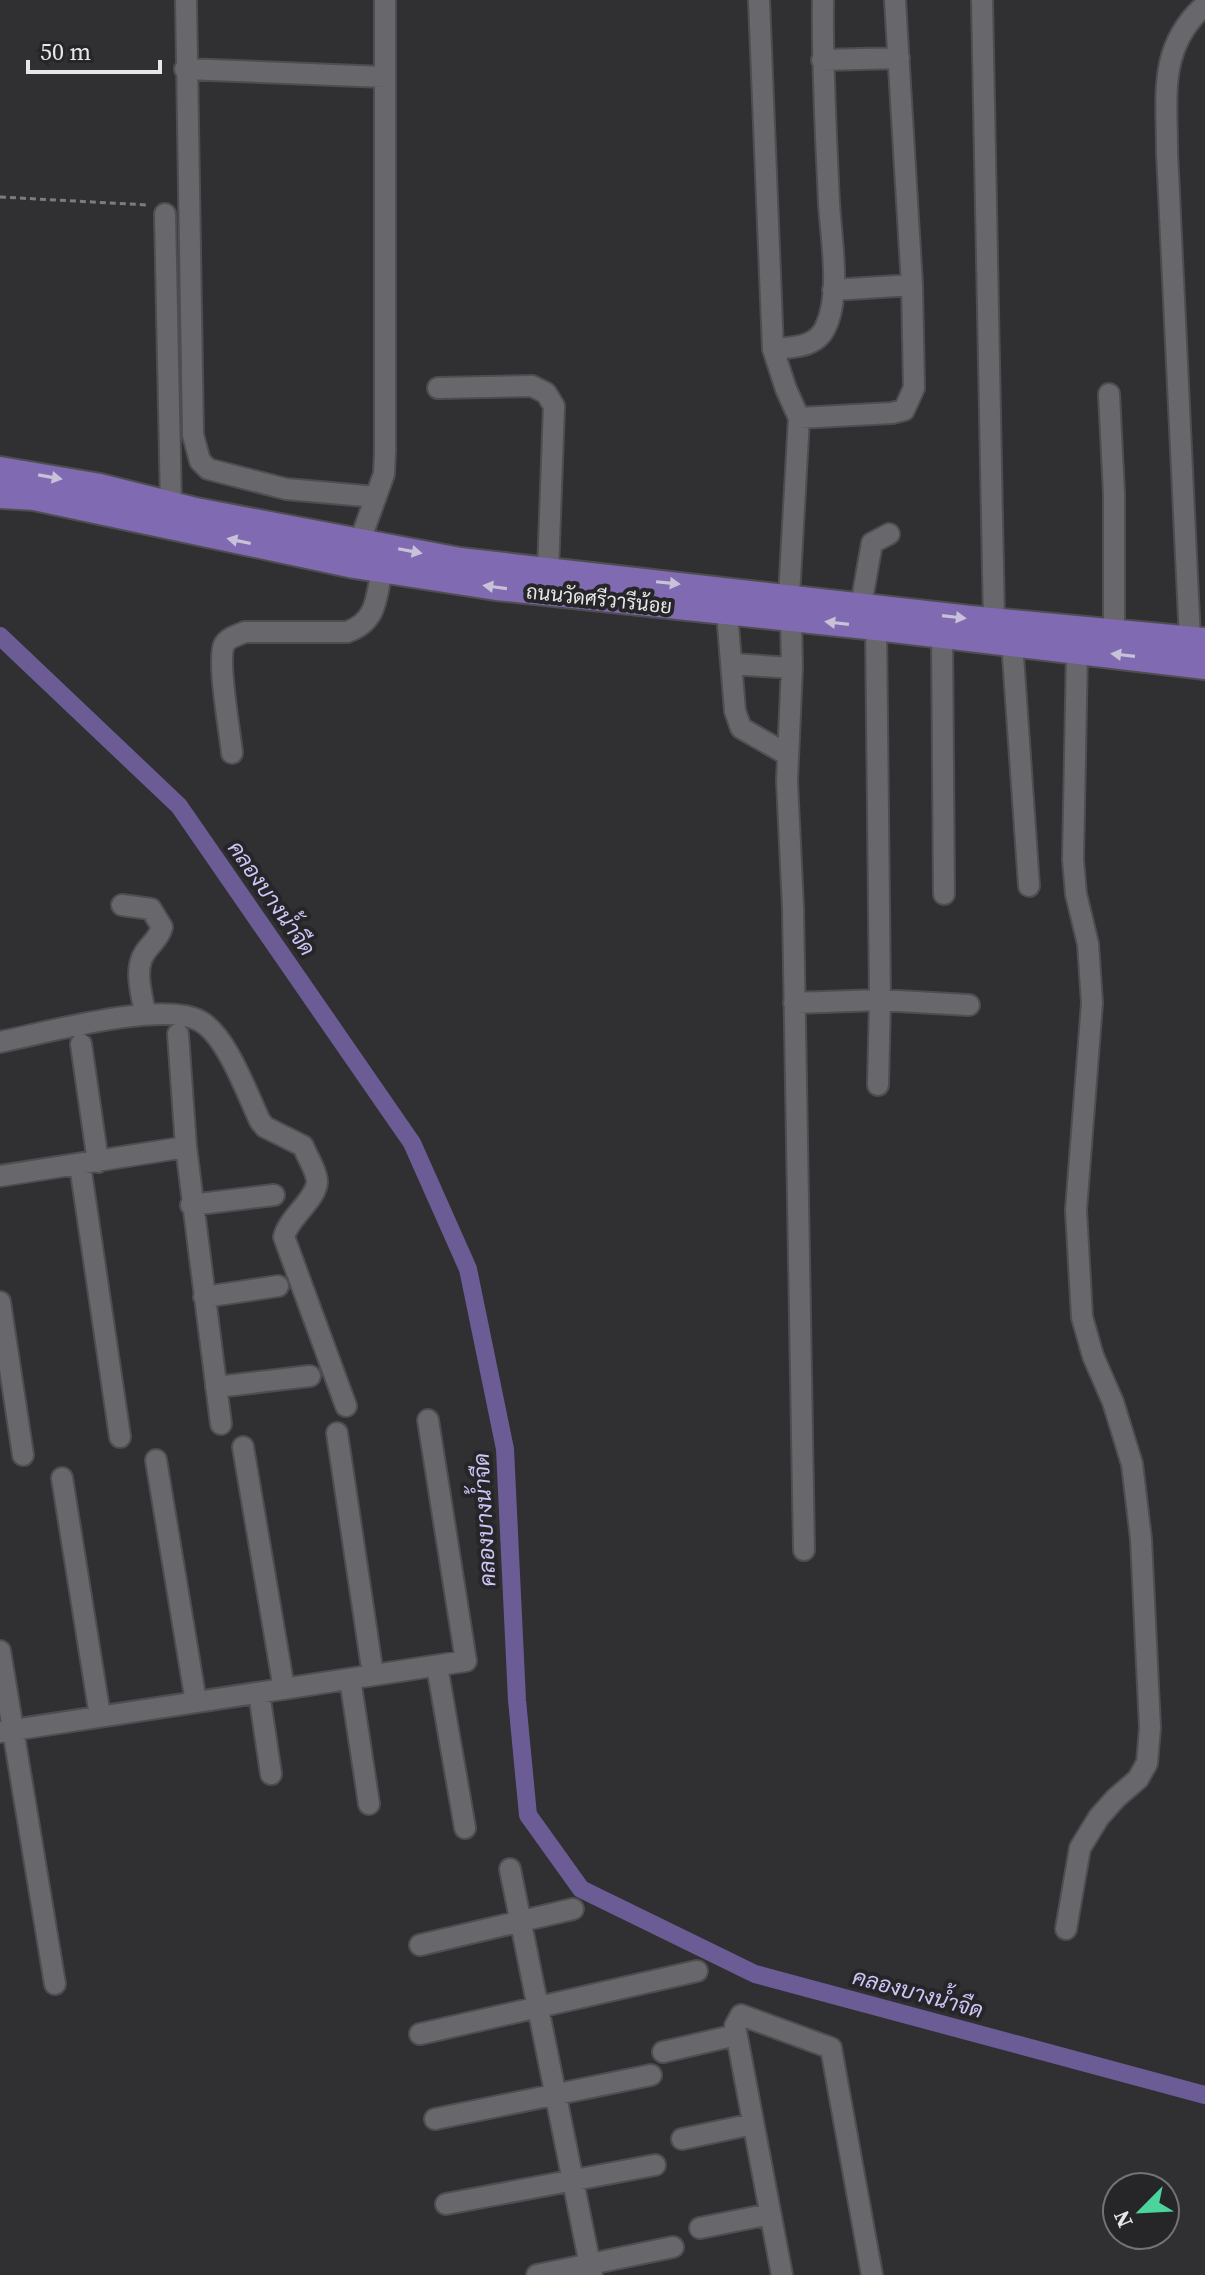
<svg xmlns="http://www.w3.org/2000/svg" width="1205" height="2275" font-family="'Source Serif 4',Sarabun,serif">
	<style>
		.lines { fill: none; stroke-linecap: round; stroke-linejoin: round }
		.canal { stroke: #6c5c96; stroke-width: 18 }
		.minor-casing { stroke: #4e4d50; stroke-width: 24 }
		.major-casing { stroke: #4e4d50; stroke-width: 30 }
		.path { stroke: #7c7c7e; stroke-width: 3; stroke-dasharray: 6 4; stroke-linecap: butt }
		.minor { stroke: #68676b; stroke-width: 20 }
		.major { stroke: #806ab1; stroke-width: 26 }
		.oneway { fill: #c8c2d8 }
		.labels { text-anchor: middle; stroke-width: 8; stroke-linejoin: round; paint-order: stroke }
		.street-label { font-size: 20px; fill: #e7e7e8; stroke: #262528 }
		.water-label { font-size: 22px; font-style: italic; fill: #d0c5f8; stroke: #262528 }
	</style>
	<rect width="100%" height="100%" fill="#302f32"/>
	<g class="lines">
		<path class="canal" d="M0 636 179 806 412 1143 468 1269 505 1449 517 1700 528 1815 581 1889 755 1974 1205 2095"/>
		<defs>
			<path id="minor" d="M186 0 193 435 200 461 208 469 286 489 376 497
				M759 0 773 349 786 389 799 418 892 413 904 410 914 388 912 285 895 0
				M982 0 994 621
				M822 60 899 58
				M185 69 384 77
				M165 214 171 504
				M833 290 912 285
				M773 349C793 347 817 348 826 326 841 293 831 239 829 203 826 135 822 68 823 0
				M438 388 532 386 546 393 554 406 548 571
				M1109 394 1114 494V632
				M360 541 384 474 385 452V0
				M789 596 799 418
				M861 605 872 543 889 534
				M727 613 735 711 741 728 788 755
				M791 617 792 668 787 781 793 908 804 1550
				M876 627 880 1000 878 1085
				M942 635 944 894
				M1190 640 1167 152C1167 94 1158 47 1205 5
				M1012 642 1029 886
				M732 664 792 668
				M232 753C230 732 217 662 224 645 227 638 238 635 245 632H347C378 621 376 597 382 569
				M122 905 151 909 162 927C159 939 150 944 144 954 134 970 142 996 145 1013
				M794 1003 880 1000 969 1005
				M0 1042C45 1033 162 1000 200 1021 227 1036 247 1094 260 1121L265 1127 303 1146C307 1156 317 1172 317 1182 316 1200 288 1218 284 1237L346 1406
				M81 1044 98 1162
				M186 1147 221 1424
				M80 1165 120 1437
				M0 1176 186 1147 178 1034
				M191 1205 274 1195
				M204 1297 278 1286
				M0 1302 23 1455
				M216 1387 310 1376
				M337 1433 373 1675
				M243 1447 284 1689
				M156 1460 196 1702
				M62 1478 100 1716
				M0 1651 55 1984
				M437 1666 465 1828
				M350 1679 369 1804
				M259 1693 271 1774
				M0 1732 466 1661 428 1420
				M510 1869 592 2275
				M1066 1929 1080 1848 1099 1817 1116 1798 1138 1779 1147 1763 1150 1728 1141 1539 1132 1464 1113 1402 1093 1356 1082 1317 1076 1210 1092 1003 1088 944 1076 894 1073 860 1077 651
				M420 1945 573 1909
				M420 2034 697 1971
				M663 2052 736 2035
				M435 2119 651 2075
				M682 2139 753 2124
				M446 2204 655 2165
				M700 2228 770 2214
				M537 2275 673 2247
				M782 2275 735 2026 741 2015 831 2048 872 2275"/>
			<path id="major" d="M0 470 100 487 196 511 460 561 970 619 1205 641
				M0 495 34 497 354 565 496 587 876 627 1205 666"/>
		</defs>
		<use href="#minor" class="minor-casing"/>
		<use href="#major" class="major-casing"/>
		<path class="path" d="M0 197 148 205"/>
		<use href="#minor" class="minor"/>
		<use href="#major" class="major"/>
	</g>
	<defs><path id="oneway-solid" d="M-6-.8H1V-3.2L6.5 0L1 3.2V.8H-6Z" transform="scale(2)"/></defs>
	<g class="oneway">
		<use href="#oneway-solid" transform="translate(50 477) rotate(10)"/>
		<use href="#oneway-solid" transform="translate(239 541) rotate(-168)"/>
		<use href="#oneway-solid" transform="translate(410 551) rotate(11)"/>
		<use href="#oneway-solid" transform="translate(668 583) rotate(6)"/>
		<use href="#oneway-solid" transform="translate(495 587) rotate(-172)"/>
		<use href="#oneway-solid" transform="translate(954 617) rotate(7)"/>
		<use href="#oneway-solid" transform="translate(837 623) rotate(-173)"/>
		<use href="#oneway-solid" transform="translate(1123 655) rotate(-173)"/>
	</g>
	<g class="labels">
		<g class="street-label">
			<text transform="translate(599 599) rotate(6)" y="7">ถนนวัดศรีวารีน้อย</text>
		</g>
		<g class="water-label">
			<text transform="translate(272 898) rotate(55)" y="8">คลองบางน้ำจืด</text>
			<text transform="translate(484 1520) rotate(-93)" y="8">คลองบางน้ำจืด</text>
			<text transform="translate(918 1993) rotate(15)" y="8">คลองบางน้ำจืด</text>
		</g>
	</g>
	<g transform="translate(1141 2211) rotate(246)"><circle r="38" fill="#262528" stroke="#737375" stroke-width="2"/>
	<path d="M0-6L14 30L0 20L-14 30Z" fill="#4bd49b"/>
	<text y="-12" font-size="22" font-weight="bold" text-anchor="middle" fill="#e7e7e8">N</text>
	</g>
	<path d="M28 60v12h132v-12" fill="none" stroke="#e7e7e8" stroke-width="4"/>
	<text x="40" y="60" font-size="24" fill="#e7e7e8" stroke="#262528" stroke-width="6" paint-order="stroke">50 m</text>
</svg>
